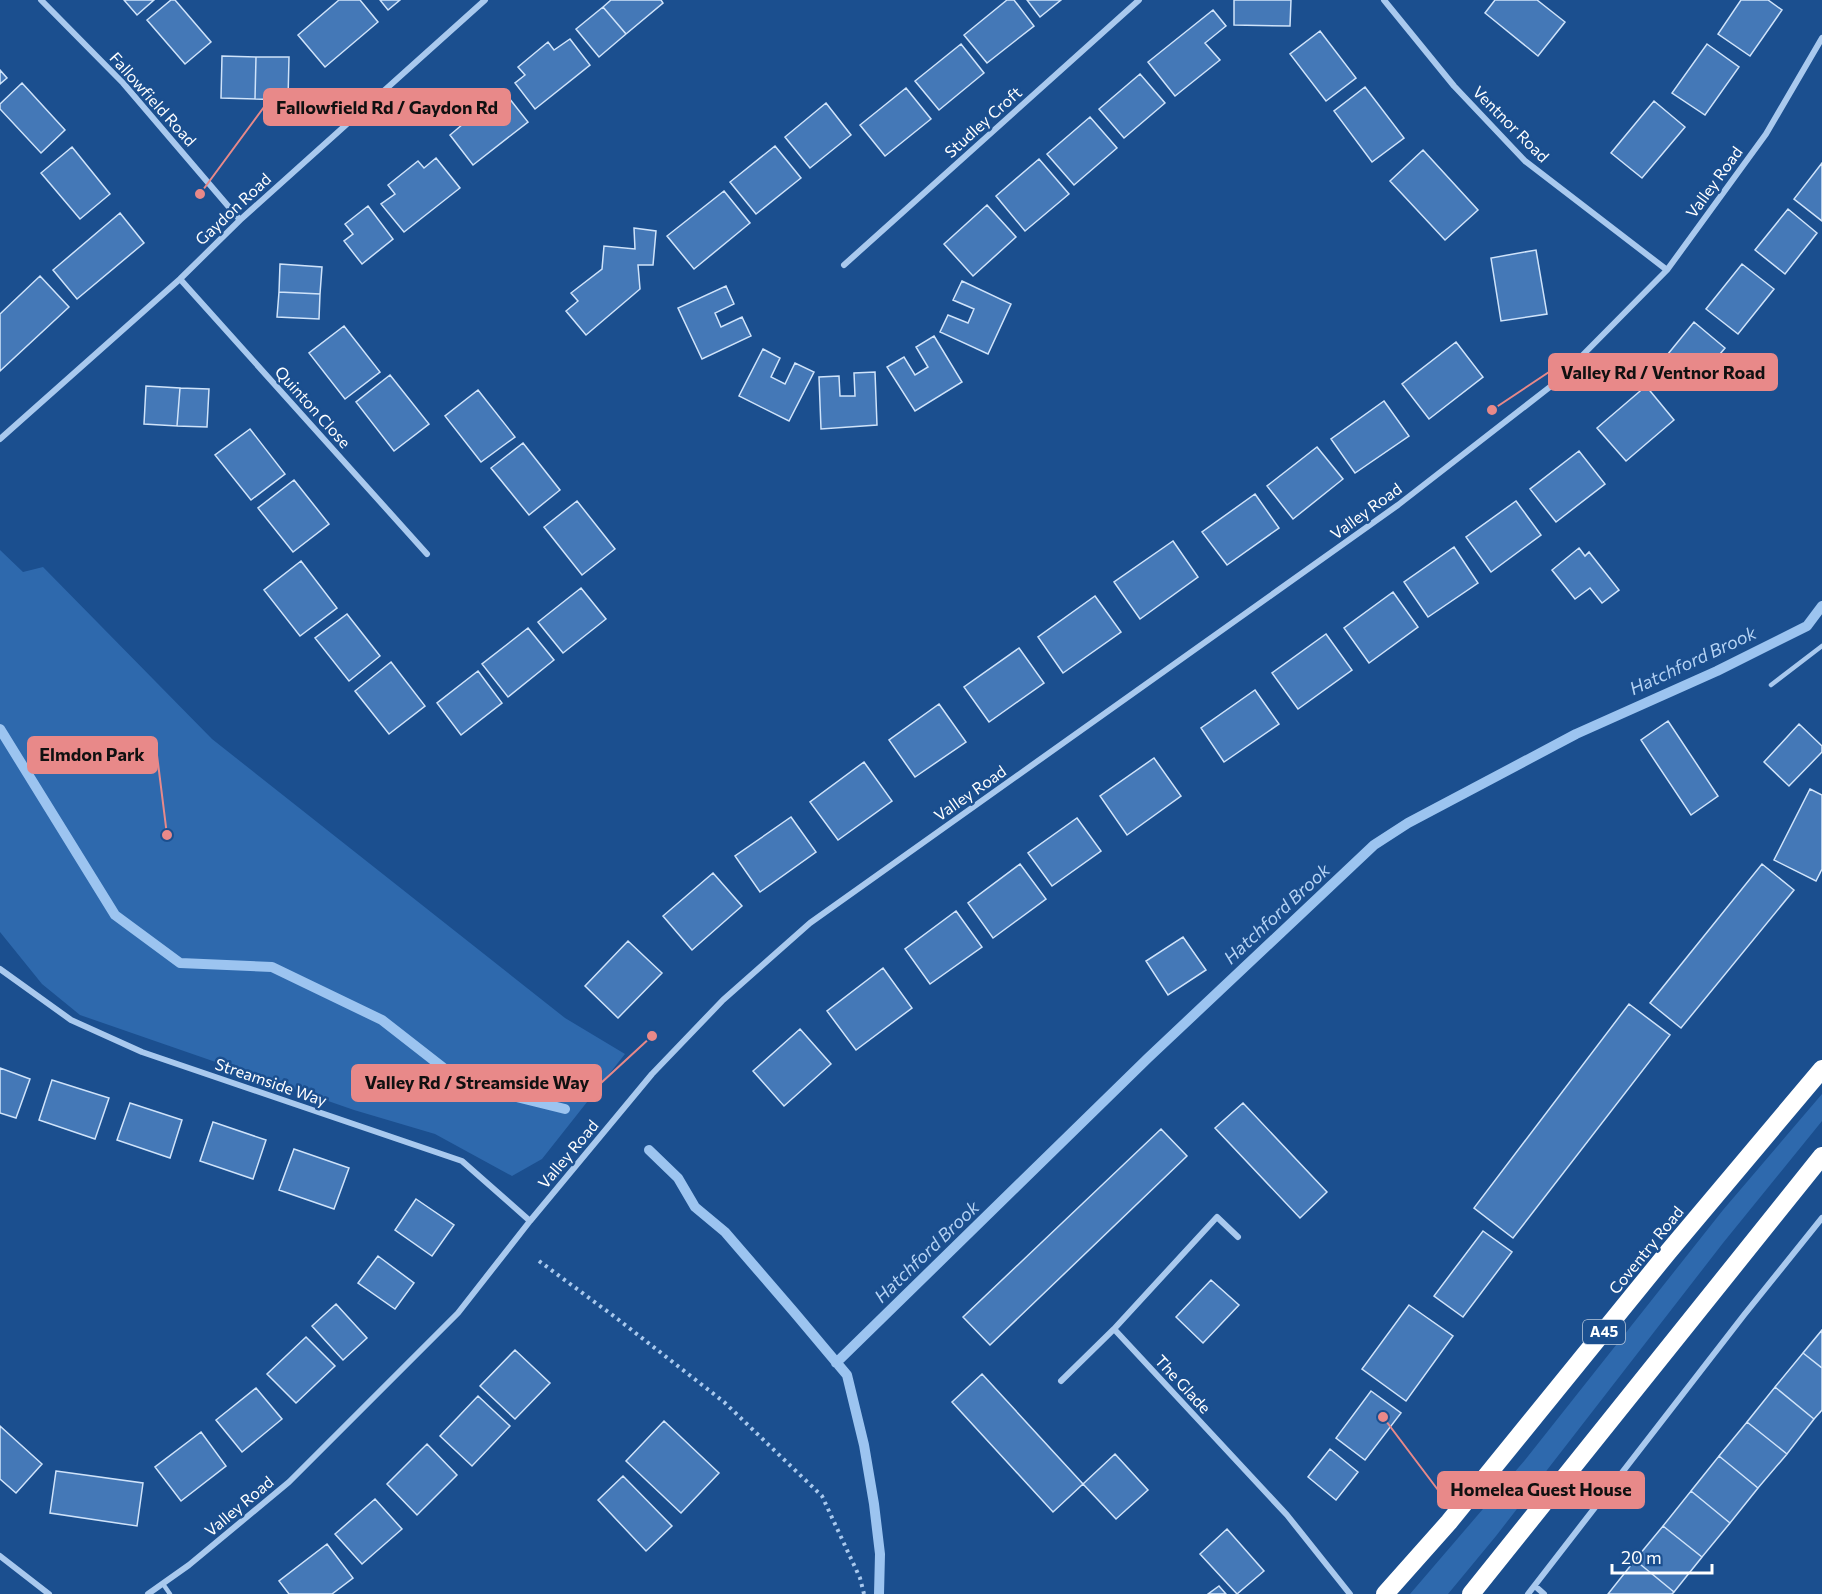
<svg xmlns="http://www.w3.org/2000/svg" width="1822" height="1594" font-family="Commissioner,sans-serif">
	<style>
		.green { fill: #2e69ad }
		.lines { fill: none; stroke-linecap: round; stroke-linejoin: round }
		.stream { stroke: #9cc4f0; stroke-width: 10 }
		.building { fill: #4478b7; stroke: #cfe3fa; stroke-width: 1.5 }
		.path { stroke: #a9c9ee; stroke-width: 4; stroke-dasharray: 3 4.5; stroke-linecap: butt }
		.lane { stroke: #a9c9ee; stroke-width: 4.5 }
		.street { stroke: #a9c9ee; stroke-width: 6 }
		.highway { stroke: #fff; stroke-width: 18 }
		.labels { text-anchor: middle; stroke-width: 5; stroke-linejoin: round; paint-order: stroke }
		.shield { fill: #1b4f8f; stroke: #bbcadd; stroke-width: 1.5 }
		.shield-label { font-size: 15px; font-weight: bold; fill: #fff }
		.street-label { font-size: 16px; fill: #fff; stroke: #1b4f8f }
		.water-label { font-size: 18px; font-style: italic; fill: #b5d3f5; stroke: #1b4f8f }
		.leader { fill: none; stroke: #e88989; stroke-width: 2 }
		.callout-dot { fill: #e88989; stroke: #1b4f8f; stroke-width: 2 }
		.callout { fill: #e88989; stroke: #e88989; stroke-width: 2 }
		.callout-label { font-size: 18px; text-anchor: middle; font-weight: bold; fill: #111 }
	</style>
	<rect width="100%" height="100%" fill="#1b4f8f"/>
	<path class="green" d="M0 550 23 572 43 567 212 739 565 1018 625 1054 542 1159 512 1176 435 1134 354 1110 80 1015 42 984 0 932Z
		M1822 1094V1121L1723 1243 1496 1536 1448 1594H1410L1525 1460 1723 1210Z"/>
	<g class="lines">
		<path class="stream" d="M0 729 115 915 180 963 272 967 382 1020 464 1084 565 1109
			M649 1150 678 1178 695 1207 725 1232 794 1312 847 1375 864 1445 874 1504 880 1554 879 1594
			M836 1363 1148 1058 1374 845 1408 823 1576 734 1717 671 1807 626 1822 606"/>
	</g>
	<path class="building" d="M124 0H154L137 15Z
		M171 0H175L211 42 185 64 147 20Z
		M339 0H360L378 22 325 67 298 35Z
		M380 0H400L388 10Z
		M611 0H661L663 3 626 34 603 7Z
		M1007 0H1014L1034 26 987 63 964 35Z
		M1027 0H1061L1040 17Z
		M1234 0H1291L1290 26 1234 25Z
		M1495 0H1537L1565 22 1538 56 1485 13Z
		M1741 0H1768L1782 10 1750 56 1718 34Z
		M603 7 626 34 599 57 576 29Z
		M1213 10 1226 26 1205 43 1220 60 1175 96 1148 62Z
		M1320 31 1356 78 1326 101 1290 54Z
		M570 39 590 65 535 109 515 83 525 75 518 67 548 42 554 50Z
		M961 44 984 73 939 110 915 81Z
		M1707 44 1739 67 1705 115 1672 93Z
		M222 56 256 57 255 99 221 98Z
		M256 57H289L288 100 255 99Z
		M0 70 7 78 0 84Z
		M1140 74 1165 103 1124 138 1099 109Z
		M22 83 65 130 41 153 0 109V104Z
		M1365 87 1404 138 1372 162 1334 111Z
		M906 88 931 119 885 156 860 125Z
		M505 93 528 122 473 165 450 135 463 124 458 118 485 97 490 104Z
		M1654 101 1685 127 1642 178 1611 153Z
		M826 103 851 135 810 168 785 137Z
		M1090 117 1117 148 1074 185 1047 154Z
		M775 146 801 178 756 214 730 182Z
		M72 147 110 194 80 219 41 173Z
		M1423 150 1478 210 1445 240 1390 181Z
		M436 158 460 188 404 232 381 204 395 194 388 185 418 161 424 168Z
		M1039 159 1069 194 1025 231 996 196Z
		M1822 163V221L1794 199Z
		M724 191 750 223 694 269 667 236Z
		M987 205 1016 237 973 276 944 244Z
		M368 206 393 239 362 264 344 241 353 234 345 224Z
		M1788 209 1817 233 1785 274 1755 250Z
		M120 213 144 243 77 299 53 270Z
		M634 228 656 231 653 265H638L640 289 586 335 566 311 578 301 571 293 602 269 604 246 635 249Z
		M1536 250 1547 314 1501 321 1491 258Z
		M280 264 322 267 320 294 279 292Z
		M1742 264 1774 289 1738 334 1706 309Z
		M40 276 69 307 0 371V314Z
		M962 281 1011 304 988 354 940 332 948 315 968 323 974 309 953 300Z
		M726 286 734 304 715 313 721 327 742 317 751 336 702 359 678 308Z
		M279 292 320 294 319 319 277 317Z
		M1694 322 1725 348 1690 390 1659 365Z
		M344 326 380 372 345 399 309 353Z
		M934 336 962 382 915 411 887 367 904 357 915 375 928 367 916 347Z
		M1456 342 1483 377 1429 419 1402 384Z
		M763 349 780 358 771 377 785 384 795 363 814 372 789 421 739 396Z
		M875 372 877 425 821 429 819 377 839 376 840 396H855L854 373Z
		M390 375 429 424 394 451 356 402Z
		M146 386 180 388 177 426 144 424Z
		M1646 386 1674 420 1626 461 1597 428Z
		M180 388 209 389 207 427 177 426Z
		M478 390 515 437 481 462 445 416Z
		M1384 401 1409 436 1355 473 1331 439Z
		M250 429 285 474 251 500 215 455Z
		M523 443 560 490 529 515 491 468Z
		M1317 447 1343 479 1293 519 1267 486Z
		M1579 451 1605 484 1556 522 1530 489Z
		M294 480 329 524 293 552 258 508Z
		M1255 494 1279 528 1227 565 1202 532Z
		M577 501 615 549 582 575 544 527Z
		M1516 501 1541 535 1491 572 1466 537Z
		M1173 541 1198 577 1140 619 1114 582Z
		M1454 547 1478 583 1428 617 1404 582Z
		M1579 548 1585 556 1589 552 1619 590 1602 603 1590 588 1575 599 1552 570Z
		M301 561 337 608 300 636 264 590Z
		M581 588 606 619 563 653 538 622Z
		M1393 592 1418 627 1369 663 1344 628Z
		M1095 596 1121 632 1063 673 1038 637Z
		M347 614 380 656 349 681 315 638Z
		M528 628 554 660 508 697 482 664Z
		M1326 634 1352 670 1298 709 1272 673Z
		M1019 648 1044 683 989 722 964 687Z
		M391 662 425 706 389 734 355 691Z
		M478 671 502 703 461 735 437 703Z
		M1255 690 1279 724 1224 762 1201 728Z
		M939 704 966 742 915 777 889 740Z
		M1668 721 1718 796 1691 815 1641 740Z
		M1799 724 1822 746V752L1789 786 1764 762Z
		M1154 758 1181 796 1127 835 1100 796Z
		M864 762 892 801 838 840 810 802Z
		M1810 789 1822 795V869L1816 881 1774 860Z
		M791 817 816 852 760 892 735 856Z
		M1077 818 1101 851 1052 886 1028 853Z
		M1020 864 1046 899 993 938 968 903Z
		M1762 864 1794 890 1681 1028 1650 1003Z
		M713 873 742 906 692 950 663 916Z
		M956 911 982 947 930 984 905 949Z
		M1183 937 1206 970 1168 995 1146 961Z
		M628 941 662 973 618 1018 585 986Z
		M883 968 912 1008 856 1050 827 1011Z
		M1629 1004 1670 1035 1513 1238 1474 1208Z
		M800 1029 831 1064 784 1106 753 1071Z
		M0 1068 30 1079 16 1118 0 1113Z
		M52 1080 109 1098 95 1139 39 1120Z
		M130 1103 182 1120 170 1158 117 1140Z
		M1243 1103 1327 1192 1300 1218 1215 1128Z
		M213 1122 266 1140 253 1179 200 1161Z
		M1161 1129 1187 1156 990 1345 963 1317Z
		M294 1149 349 1168 334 1209 279 1190Z
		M416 1199 454 1225 432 1256 395 1230Z
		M1483 1231 1512 1252 1463 1317 1434 1296Z
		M378 1256 414 1283 395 1309 358 1283Z
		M1211 1280 1239 1305 1203 1343 1176 1317Z
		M336 1304 367 1338 343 1360 312 1326Z
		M1409 1305 1453 1336 1406 1401 1362 1369Z
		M1822 1330V1368L1803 1353Z
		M306 1337 335 1366 296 1403 267 1374Z
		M515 1350 550 1383 515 1419 480 1386Z
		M1803 1353 1822 1368V1410L1814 1419 1775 1387Z
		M982 1374 1083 1484 1053 1512 952 1402Z
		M1775 1387 1814 1419 1787 1454 1747 1422Z
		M256 1388 282 1419 242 1452 216 1420Z
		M1371 1391 1401 1413 1365 1460 1336 1438Z
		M478 1396 510 1426 472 1466 440 1436Z
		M664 1421 719 1473 681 1513 626 1461Z
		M1747 1422 1787 1454 1758 1488 1719 1456Z
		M0 1426 42 1464 16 1493 0 1479Z
		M201 1432 226 1466 181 1501 155 1467Z
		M427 1444 457 1475 417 1515 387 1484Z
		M1330 1449 1358 1472 1336 1500 1308 1477Z
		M1115 1454 1148 1490 1116 1519 1083 1484Z
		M1719 1456 1758 1488 1730 1523 1691 1491Z
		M56 1471 143 1483 137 1526 50 1513Z
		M623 1476 672 1526 646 1551 598 1500Z
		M1691 1491 1730 1523 1702 1557 1663 1526Z
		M375 1499 402 1529 362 1564 335 1534Z
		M1663 1526 1702 1557 1674 1592 1635 1560Z
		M1227 1529 1264 1571 1237 1594 1200 1554Z
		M327 1544 353 1578 332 1594H289L279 1581Z
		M1635 1560 1674 1592 1672 1594H1608Z
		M1219 1586 1226 1594H1208Z"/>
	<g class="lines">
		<path class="path" d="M539 1261 615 1317 724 1402 822 1496 860 1578 864 1594"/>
		<path class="lane" d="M1771 685 1822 646
			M163 1584 170 1594"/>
		<path class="street" d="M41 0 123 83 240 220
			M1384 0 1454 86 1525 161 1667 270
			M844 265 1139 0
			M180 279 427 554
			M0 439 180 279 240 220 485 0
			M0 969 71 1020 142 1052 462 1161 530 1221
			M1238 1237 1217 1217 1114 1329 1287 1515 1350 1594
			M1061 1381 1114 1329
			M0 1556 49 1594
			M1535 1586 1544 1594
			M148 1594 189 1565 289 1482 458 1313 530 1221 652 1074 723 1000 810 923 1398 505 1555 383 1667 270 1766 134 1822 38
			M1528 1594 1744 1315 1822 1218"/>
		<path class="highway" d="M1385 1594 1449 1522 1669 1251 1822 1069
			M1471 1594 1822 1156"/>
	</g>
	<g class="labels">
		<rect class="shield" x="1583" y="1320" width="42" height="24" rx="4.5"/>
		<g class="shield-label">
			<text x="1604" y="1337">A45</text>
		</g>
		<g class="street-label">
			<text transform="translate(153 99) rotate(48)" y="6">Fallowfield Road</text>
			<text transform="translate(983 122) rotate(-42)" y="6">Studley Croft</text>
			<text transform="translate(1511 124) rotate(45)" y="6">Ventnor Road</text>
			<text transform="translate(1714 182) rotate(-54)" y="6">Valley Road</text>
			<text transform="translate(233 209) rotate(-43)" y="6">Gaydon Road</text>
			<text transform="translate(313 407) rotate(48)" y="6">Quinton Close</text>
			<text transform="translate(1366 511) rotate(-36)" y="6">Valley Road</text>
			<text transform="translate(970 793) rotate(-35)" y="6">Valley Road</text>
			<text transform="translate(271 1082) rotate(19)" y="6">Streamside Way</text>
			<text transform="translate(568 1154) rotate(-50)" y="6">Valley Road</text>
			<text transform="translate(1646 1250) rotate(-51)" y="6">Coventry Road</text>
			<text transform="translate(1183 1384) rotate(47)" y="6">The Glade</text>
			<text transform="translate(239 1506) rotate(-40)" y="6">Valley Road</text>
		</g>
		<g class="water-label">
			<text transform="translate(1693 661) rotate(-25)" y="6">Hatchford Brook</text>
			<text transform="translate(1277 914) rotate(-43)" y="6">Hatchford Brook</text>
			<text transform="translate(927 1252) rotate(-44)" y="6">Hatchford Brook</text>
		</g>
	</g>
	<path class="leader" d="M200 194L264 107M1492 410L1549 372M167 835L157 755M652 1036L601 1083M1383 1417L1438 1490"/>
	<g class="callout-dot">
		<circle cx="200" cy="194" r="6"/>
		<circle cx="1492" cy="410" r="6"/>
		<circle cx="167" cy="835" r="6"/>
		<circle cx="652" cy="1036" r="6"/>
		<circle cx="1383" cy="1417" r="6"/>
	</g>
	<g class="callout">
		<rect x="264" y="89" width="246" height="36" rx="6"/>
		<rect x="1549" y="354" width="228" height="36" rx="6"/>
		<rect x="28" y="737" width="129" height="36" rx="6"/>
		<rect x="352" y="1065" width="249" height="36" rx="6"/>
		<rect x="1438" y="1472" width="206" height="36" rx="6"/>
	</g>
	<g class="callout-label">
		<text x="387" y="114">Fallowfield Rd / Gaydon Rd</text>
		<text x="1663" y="379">Valley Rd / Ventnor Road</text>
		<text x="92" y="761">Elmdon Park</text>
		<text x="477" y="1089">Valley Rd / Streamside Way</text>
		<text x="1541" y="1496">Homelea Guest House</text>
	</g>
	<path d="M1612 1564v9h100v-9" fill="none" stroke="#ffffff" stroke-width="3"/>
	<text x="1621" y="1564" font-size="18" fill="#ffffff" stroke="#1b4f8f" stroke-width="4.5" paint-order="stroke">20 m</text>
</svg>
